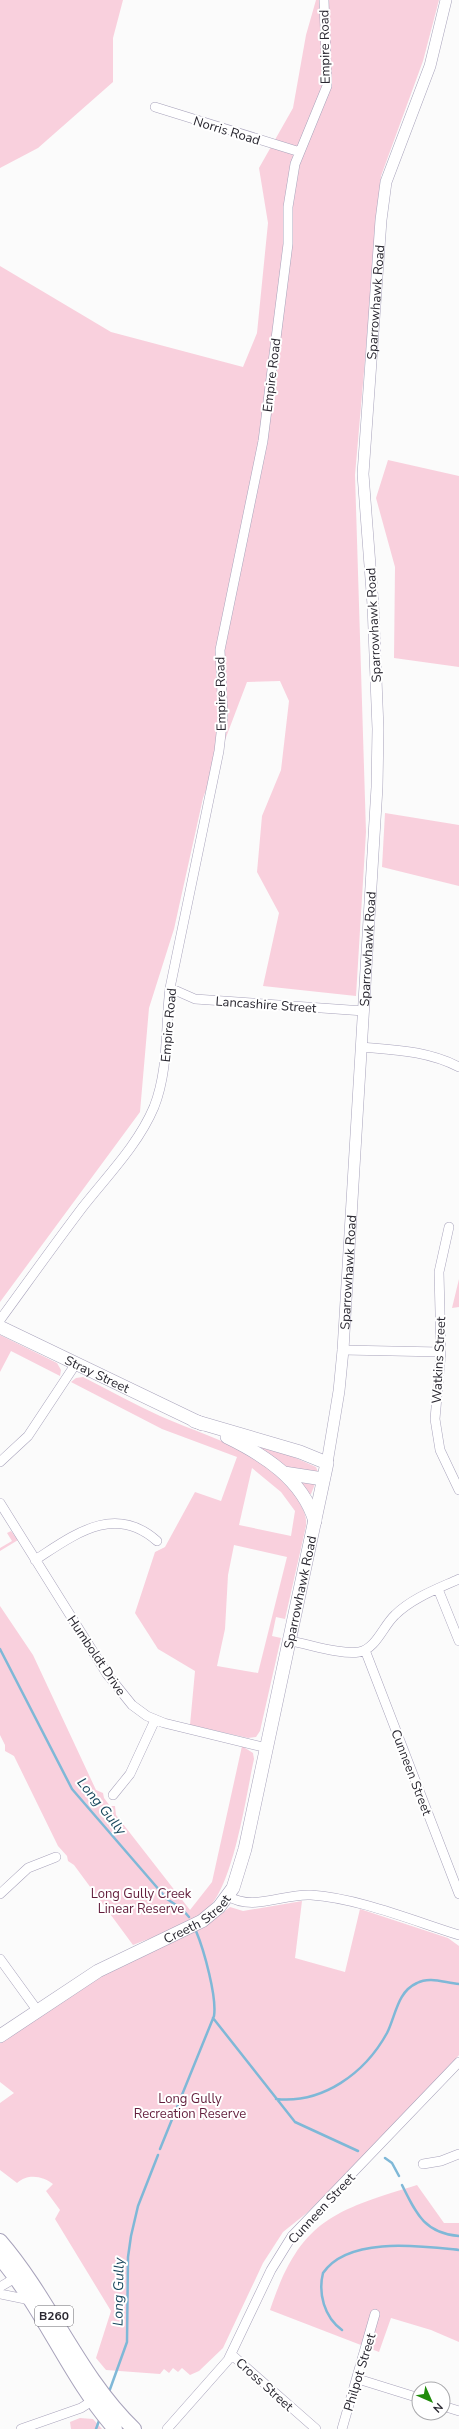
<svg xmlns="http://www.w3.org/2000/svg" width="459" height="2429" font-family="'Nunito Sans',sans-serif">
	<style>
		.green { fill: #f9d0dd; fill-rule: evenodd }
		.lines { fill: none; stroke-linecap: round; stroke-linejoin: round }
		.stream { stroke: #7fb8d7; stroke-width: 2.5 }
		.minor-casing { stroke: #a8a3bb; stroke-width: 10 }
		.tertiary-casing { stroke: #a8a3bb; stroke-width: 12 }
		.secondary-casing { stroke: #a8a3bb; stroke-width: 14 }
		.primary-casing { stroke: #a8a3bb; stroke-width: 16 }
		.minor { stroke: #fff; stroke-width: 9 }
		.tertiary { stroke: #fff; stroke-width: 11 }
		.secondary { stroke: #fff; stroke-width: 13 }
		.primary { stroke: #fff; stroke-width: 14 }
		.labels { text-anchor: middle; stroke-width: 4; stroke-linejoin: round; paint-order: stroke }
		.shield { fill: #fff; stroke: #69686e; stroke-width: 1 }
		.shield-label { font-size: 12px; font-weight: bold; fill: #292730 }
		.street-label { font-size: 13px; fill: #292730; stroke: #fff }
		.park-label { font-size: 13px; fill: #631e3c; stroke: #fff }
		.water-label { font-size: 14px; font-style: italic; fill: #1b495f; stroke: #fff }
	</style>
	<rect width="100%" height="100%" fill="#fbfbfb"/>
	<path class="green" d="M0 0H123L113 38V82L38 148 0 168Z
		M316 0H439L423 61 381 176 355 475 366 832 356 996 263 986 279 913 257 872 262 816 281 770 289 701 280 681 247 682 203 798 174 929 149 1008 140 1112 0 1302V266L111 332 243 367 257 333 268 223 259 168 293 108 306 35Z
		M388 460 459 476V667L394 658 395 567 376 498Z
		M385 813 459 825V886L382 867Z
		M459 1279V1307L452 1308Z
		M0 1335 57 1363 61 1370 60 1376 11 1351 0 1372Z
		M83 1377C109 1390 134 1404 160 1416 209 1438 269 1451 298 1500 303 1509 307 1515 306 1526L285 1619 276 1617 272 1636 281 1638 260 1731 256 1737 248 1738 190 1725 195 1671 158 1649 135 1613 155 1552 165 1547 195 1492 221 1501 237 1457 162 1429 71 1382 76 1378ZM252 1468 281 1492 295 1511 291 1536 239 1525ZM234 1545 287 1557 258 1673 217 1666 225 1629 228 1575Z
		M255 1444 289 1455 316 1467 318 1472 291 1471Z
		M301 1482 315 1484 311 1494H309Z
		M11 1531 18 1540 0 1551V1548L12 1541 7 1533Z
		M0 1606 33 1655 96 1790 103 1793 104 1798 110 1806H115L116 1815 190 1910 212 1882 242 1746 253 1753 254 1759C246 1795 233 1893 203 1913 182 1927 156 1936 133 1945L74 1865 68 1861 67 1856 58 1846 14 1756 5 1751V1745L0 1735Z
		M302 1901 295 1958 345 1972 360 1909 448 1938 459 1946V2055L439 2079 308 2212 283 2232 263 2263 223 2348 199 2371 190 2375 182 2368 178 2372 173 2368 169 2373 164 2369 160 2374 106 2370 96 2358 111 2311 55 2219 60 2210 46 2191 53 2184C43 2176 28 2173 17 2183L0 2170V2103L14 2093 0 2082V2043L90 1981 216 1918 230 1907 243 1911Z
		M417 2185 444 2223H459V2342L431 2330 391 2318 379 2352 270 2310C300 2220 333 2211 417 2185Z
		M80 2418 93 2419 102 2429H71L70 2422Z"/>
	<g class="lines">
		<path class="stream" d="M0 1649 72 1789 167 1899 182 1909 189 1917
			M213 2018 295 2122 358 2151
			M276 2099C323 2104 365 2073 387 2033 396 2015 397 1992 417 1983 430 1976 445 1983 459 1984
			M160 2149 214 2016C217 1997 204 1950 196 1931
			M385 2158 392 2163 399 2176
			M402 2185C416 2213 424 2233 459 2236
			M342 2330C324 2317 318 2293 323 2273 348 2236 421 2246 459 2250
			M109 2392 127 2342 128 2257 131 2236 138 2206 158 2155
			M96 2429 100 2418"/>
		<defs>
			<path id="minor" d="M155 107 300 152
				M170 988 195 999 364 1011
				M362 1047C396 1050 428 1051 459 1067
				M449 1227 439 1272 441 1352 435 1419 440 1450 459 1490
				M0 1320C27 1283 54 1245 82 1208 107 1176 138 1145 154 1107 169 1069 165 1027 170 988L219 751 223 716 220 650 263 441 288 244V207L295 164 327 86 324 0
				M343 1350 441 1352
				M0 1462 28 1436 75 1365
				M0 1503 107 1674 132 1705 147 1716 164 1723 267 1748
				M35 1560C74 1535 114 1503 157 1541
				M438 1589 459 1641
				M290 1641C309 1644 341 1655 359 1652 376 1649 383 1626 395 1615 412 1598 437 1589 459 1579
				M365 1650 459 1894
				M113 1795 130 1774 155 1720
				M0 1894 28 1868 56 1857
				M228 1896C253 1912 284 1893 311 1895 358 1898 414 1921 459 1935
				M0 1959 37 2010
				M423 2164 441 2161 459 2154
				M0 2287 15 2278
				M0 2294 30 2300
				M232 2355 316 2429
				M358 2379 419 2398
				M443 2406 459 2411
				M21 2429 81 2408 92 2401
				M167 2429 228 2360 271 2270 292 2236 459 2062
				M342 2429 375 2314"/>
			<g id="tertiary">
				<path id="s1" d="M327 1463 339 1391 343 1350 377 787 378 729 373 605 363 474 381 220 386 182 430 66 446 0"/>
			</g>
			<g id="secondary">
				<path id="s2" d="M0 1327 202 1424"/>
				<path d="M227 1437C264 1455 302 1479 315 1521"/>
				<path d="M284 1473 323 1479"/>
				<path id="s3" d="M0 2036 98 1971 202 1921 219 1907 233 1888 245 1849 327 1463 300 1452 194 1421"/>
			</g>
			<path id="primary" d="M0 2241C51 2300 78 2375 134 2429
				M0 2258C45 2311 69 2377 115 2429"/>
		</defs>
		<use href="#minor" class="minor-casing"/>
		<use href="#tertiary" class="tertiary-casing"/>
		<use href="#secondary" class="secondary-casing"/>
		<use href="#primary" class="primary-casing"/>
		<use href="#minor" class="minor"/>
		<use href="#tertiary" class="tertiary"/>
		<use href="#secondary" class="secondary"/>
		<use href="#primary" class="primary"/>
	</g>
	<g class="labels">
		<rect class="shield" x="35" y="2306" width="38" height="20" rx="3"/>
		<g class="shield-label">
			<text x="54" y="2320">B260</text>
		</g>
		<g class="street-label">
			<text transform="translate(324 47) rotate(-91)" y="5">Empire Road</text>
			<text transform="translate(227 130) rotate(17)" y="5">Norris Road</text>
			<text dy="5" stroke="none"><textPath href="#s1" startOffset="1164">Sparrowhawk Road</textPath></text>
			<text transform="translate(271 375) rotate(-83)" y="5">Empire Road</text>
			<text transform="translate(373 625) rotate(-93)" y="5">Sparrowhawk Road</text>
			<text transform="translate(220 694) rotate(-91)" y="5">Empire Road</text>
			<text dy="5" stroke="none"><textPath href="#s1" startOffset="516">Sparrowhawk Road</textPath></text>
			<text transform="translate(266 1004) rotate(4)" y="5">Lancashire Street</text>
			<text transform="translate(168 1025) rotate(-85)" y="5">Empire Road</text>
			<text dy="5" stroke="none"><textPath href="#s1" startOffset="192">Sparrowhawk Road</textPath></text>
			<text transform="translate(438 1360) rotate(-87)" y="5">Watkins Street</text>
			<text dy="5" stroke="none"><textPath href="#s2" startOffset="108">Stray Street</textPath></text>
			<text dy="5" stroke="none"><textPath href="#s3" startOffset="582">Sparrowhawk Road</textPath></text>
			<text transform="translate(97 1655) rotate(56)" y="5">Humboldt Drive</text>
			<text transform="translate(412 1772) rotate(69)" y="5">Cunneen Street</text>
			<text dy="5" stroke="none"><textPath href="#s3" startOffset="230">Creeth Street</textPath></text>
			<text transform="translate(321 2208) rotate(-47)" y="5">Cunneen Street</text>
			<text transform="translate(359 2372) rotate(-73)" y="5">Philpot Street</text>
			<text transform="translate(265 2384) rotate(42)" y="5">Cross Street</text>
		</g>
		<g class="park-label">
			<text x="141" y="1898">Long Gully Creek<tspan x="141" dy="15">Linear Reserve</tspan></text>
			<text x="190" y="2103">Long Gully<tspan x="190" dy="15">Recreation Reserve</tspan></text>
		</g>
		<g class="water-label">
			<text transform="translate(102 1806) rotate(51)" y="5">Long Gully</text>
			<text transform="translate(118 2292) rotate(-89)" y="5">Long Gully</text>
		</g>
	</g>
	<g transform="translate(431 2401) rotate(135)"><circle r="19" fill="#ffffff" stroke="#a9a9ac"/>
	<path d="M0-3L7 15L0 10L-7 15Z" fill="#218c0b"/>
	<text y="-6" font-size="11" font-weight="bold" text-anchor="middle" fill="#292730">N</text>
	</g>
</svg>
